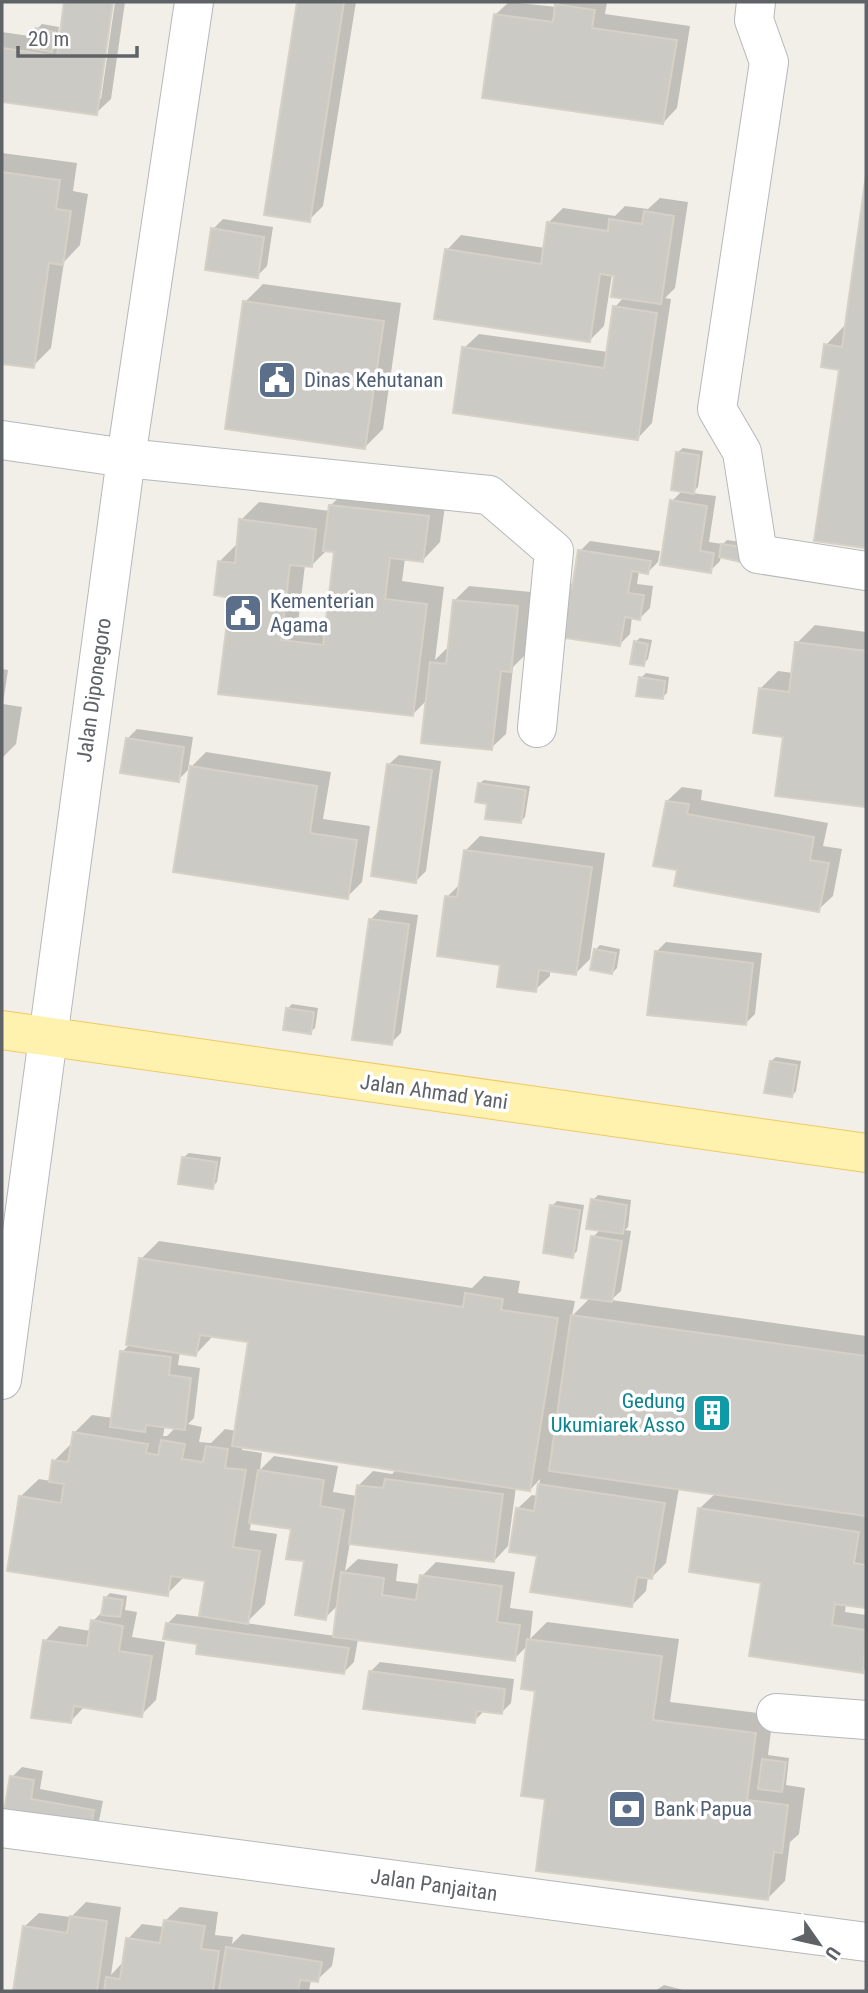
<svg xmlns="http://www.w3.org/2000/svg" width="868" height="1993" font-family="'Roboto Condensed',sans-serif">
	<style>
		.shadow { fill: #0003; fill-rule: evenodd }
		.building { fill: #cccac5; stroke: #d6d1c6; stroke-width: 2 }
		.lines { fill: none; stroke-linecap: round; stroke-linejoin: round }
		.minor-casing { stroke: #b5b8bc; stroke-width: 40 }
		.major-casing { stroke: #f2c960; stroke-width: 40 }
		.minor { stroke: #fff; stroke-width: 38 }
		.major { stroke: #fff2af; stroke-width: 38 }
		.labels { text-anchor: middle; stroke-width: 7; stroke-linejoin: round; paint-order: stroke }
		.service-label { font-size: 21px; fill: #4e5e75; stroke: #fff; text-anchor: start }
		.street-label { font-size: 21px; fill: #5f6368; stroke: #fff }
		.culture-label { font-size: 21px; fill: #0d838f; stroke: #fff; text-anchor: end }
	</style>
	<rect width="100%" height="100%" fill="#f1efe8"/>
	<path class="shadow" d="M66 2H111L97 99H101L115 2H125L111 99 96 113 2 100V32L36 37 37 29 42 24 59 27 57 40 61 41Z
		M299 2H356L323 206 309 220 266 214Z
		M509 2 557 7 560 2H607L605 14 690 26 677 108 663 123 496 14Z
		M2 153 77 163 73 191 88 194 80 245 64 262 51 348 33 366 2 362Z
		M866 188V546L816 540 841 368 826 345 847 323Z
		M660 198 688 202 675 288 665 298 671 299 652 423 638 438 464 348 479 334 608 352 615 307 624 297 616 275 612 274 604 326 590 340 447 250 461 235 545 248 549 222 563 208 615 216 625 206 648 209Z
		M223 219 273 227 267 266 257 276 213 229Z
		M263 284 401 303 383 429 365 447 245 302Z
		M683 448 703 451 698 487 692 493 716 496 709 542 723 544 727 540 748 543 721 556 720 561 710 571 672 501 683 490 678 452Z
		M349 488 446 499 440 542 423 560 405 558 402 581 444 587 435 660 446 649H449L454 601 469 586 531 592 525 655 513 667 506 734 491 748 428 699 413 714 220 692 232 596 219 562 237 544 241 520 259 502 330 511 331 505ZM327 550H336L327 626 298 623 305 565 311 566Z
		M590 541 660 551 658 562 648 572 639 571 637 584 653 586 650 608 640 618 632 617 630 634 620 644 569 620 567 588 575 580 580 551Z
		M815 625 866 632V805L777 794 785 735 760 689 778 671 793 673 797 643Z
		M640 638 652 640 648 659 643 664 635 642Z
		M2 669 8 670 3 704 22 707 16 744 2 758Z
		M646 673 669 677 667 693 662 697 641 678Z
		M137 729 193 737 188 770 206 752 331 772 323 819 370 826 362 882 347 897 191 767 178 780 127 739Z
		M399 755 441 761 426 871 416 881 388 765Z
		M484 780 530 786 525 817 521 821 489 802 479 784Z
		M682 787 702 790 701 800 828 823 823 846 842 849 833 896 818 910 679 869 667 801Z
		M480 836 605 853 590 959 576 973 550 970V976L535 990 502 963 447 897 461 883 466 850Z
		M380 910 418 915 401 1033 391 1043 370 920Z
		M666 942 762 953 755 1014 745 1024 656 952Z
		M600 945 620 949 617 968 612 973 595 950Z
		M292 1004 318 1008 315 1028 310 1032 287 1009Z
		M776 1057 801 1061 796 1091 792 1096 771 1061Z
		M189 1153 221 1157 217 1182 212 1187 184 1157Z
		M598 1195 631 1200 628 1227 625 1230 631 1231 621 1291 611 1300 866 1336V1606L846 1604 845 1612 866 1615V1667L862 1672 763 1581 700 1508 716 1493 679 1488 666 1563 652 1577H648L646 1591 631 1606 539 1555 517 1509 532 1495 538 1496 540 1479 530 1490 516 1487 508 1546 494 1561 350 1542 345 1571 358 1559 398 1564 396 1581 420 1584 422 1576 436 1562 515 1572 510 1608 533 1611 530 1639 547 1622 679 1639 670 1702 773 1715 768 1755 789 1758 786 1785 805 1788 799 1834 790 1842 785 1881 767 1899 547 1797 537 1689 528 1645 514 1659 358 1639 354 1662 344 1672 167 1624 177 1614 201 1617 207 1579 185 1576 167 1594 21 1496 39 1479 51 1481 54 1461 72 1443 74 1433 92 1415 113 1418 122 1352 130 1344 141 1259 159 1241 472 1288 484 1276 520 1281 518 1293 575 1301 572 1316 591 1297 593 1237 601 1229 593 1200ZM214 1335 250 1341 237 1431 225 1429 211 1443 199 1442 202 1427 188 1424 194 1418 200 1368 178 1365 180 1351 196 1354ZM165 1425 176 1427 167 1436H163ZM243 1446 397 1469 392 1474 373 1471 358 1486 357 1496 333 1492 338 1466 274 1456 260 1470 262 1453 242 1450ZM251 1521 293 1528 306 1560 325 1618 339 1604 335 1636 246 1623 265 1604 277 1534 250 1530Z
		M557 1201 584 1205 577 1251 572 1256 552 1206Z
		M110 1593 127 1596 125 1610 137 1612 132 1637 165 1642 156 1700 141 1715 85 1706 70 1722 45 1641 59 1626 91 1631 93 1621 104 1610 105 1598Z
		M380 1662 514 1679 511 1703 501 1713 485 1710 474 1721 370 1672Z
		M22 1767 43 1771 40 1789 103 1801 99 1821 89 1831 5 1816 12 1777Z
		M86 1902 121 1907 111 1975 122 1963 128 1939 142 1924 164 1927 165 1921 180 1907 218 1912 215 1935 233 1937 232 1944 242 1934 335 1948 332 1966 317 1980H311L309 1991H15L24 1927 39 1913 71 1917Z
		M664 1985 687 1991H655Z"/>
	<path class="building" d="M64 2H113L97 115 2 102V48L57 56Z
		M297 2H344L310 222 264 215Z
		M555 4 595 10 592 28 677 40 663 124 482 98 494 14 553 22Z
		M36 28 55 32 52 52 33 49Z
		M2 172 60 180 56 209 71 211 63 265 49 263 34 368 2 364Z
		M866 175V548L814 541 839 370 821 367 824 344 842 347Z
		M644 211 674 216 661 304 611 297 614 276 600 274 590 342 434 319 445 249 541 264 547 222 608 231 609 219 642 224Z
		M211 228 264 237 258 278 205 270Z
		M243 301 384 321 365 449 225 429Z
		M613 306 657 313 638 440 453 413 462 347 604 368Z
		M676 452 699 455 694 494 671 490Z
		M670 500 707 506 700 551 714 553 711 573 660 565Z
		M329 505 429 516 423 562 390 558 385 599 427 604 413 716 218 694 230 598 214 595 218 561 235 563 239 519 316 529 312 567 290 565 281 640 323 645 334 552 323 551Z
		M721 544 744 547 741 562 719 557Z
		M578 550 651 561 648 574 632 571 628 593 644 595 640 620 625 617 620 646 565 638 567 621H560L566 587 572 588Z
		M453 600 518 606 511 672 501 671 492 750 421 743 430 662 446 664Z
		M634 641 648 644 644 666 630 664Z
		M795 642 866 651V807L775 796 783 737 753 733 759 688 789 692Z
		M639 677 665 681 663 699 636 696Z
		M126 738 184 747 179 782 120 773Z
		M387 764 432 770 416 883 371 876Z
		M190 766 317 786 310 833 357 840 348 899 173 872Z
		M478 783 526 790 521 823 485 819 487 804 475 802Z
		M666 801 689 804 687 814 814 837 810 860 829 863 819 912 674 886 677 870 653 866Z
		M464 850 592 867 576 975 539 970 536 992 497 987 500 965 437 956 445 896 457 897Z
		M369 919 409 924 392 1045 352 1040Z
		M594 949 616 953 612 974 590 970Z
		M655 951 753 963 746 1025 647 1015Z
		M286 1008 314 1012 311 1034 283 1030Z
		M770 1061 797 1065 792 1097 764 1093Z
		M182 1157 217 1162 213 1189 178 1184Z
		M591 1199 627 1205 623 1234 586 1229Z
		M550 1205 580 1210 573 1258 543 1253Z
		M591 1236 622 1241 612 1302 581 1298Z
		M139 1258 463 1307 465 1293 503 1299 501 1310 558 1318 530 1491 232 1446 248 1342 200 1335 196 1356 126 1345Z
		M571 1315 866 1356V1516L549 1471Z
		M120 1351 171 1357 169 1375 191 1378 185 1430 146 1425 145 1432 110 1427Z
		M73 1432 148 1444 146 1453 158 1455 161 1440 185 1444 182 1459 203 1462 206 1446 228 1449 225 1468 246 1470 233 1547 260 1551 248 1624 199 1616 205 1581 171 1576 168 1596 7 1571 19 1496 61 1503 64 1484 49 1482 52 1460 68 1462Z
		M258 1470 324 1480 320 1506 344 1510 326 1620 295 1615 304 1561 286 1559 291 1529 249 1523Z
		M385 1479 503 1494 494 1562 349 1544 357 1485 383 1488Z
		M538 1484 665 1503 652 1579 637 1577 632 1607 530 1592 537 1556 509 1552 516 1508 534 1511Z
		M698 1508 859 1532 854 1563 866 1565V1608L835 1604 832 1625 866 1630 863 1673 749 1656 761 1583 689 1572Z
		M341 1572 384 1578 382 1595 416 1600 420 1575 502 1586 497 1622 520 1625 515 1661 333 1637Z
		M104 1597 123 1600 120 1617 101 1615Z
		M91 1620 123 1626 119 1651 152 1656 142 1717 74 1706 71 1723 31 1718 43 1640 87 1646Z
		M166 1623 349 1648 344 1674 196 1654 197 1644 163 1639Z
		M527 1639 662 1656 653 1720 756 1733 747 1800 788 1805 782 1853 774 1852 768 1900 536 1871 545 1799 521 1796 535 1691 521 1689Z
		M369 1671 505 1689 502 1714 477 1711 475 1723 363 1709Z
		M762 1759 786 1762 782 1792 758 1789Z
		M10 1776 34 1780 31 1799 94 1810 90 1833 3 1817Z
		M70 1916 107 1921 97 1991H13L23 1926 67 1933Z
		M164 1920 205 1926 201 1949 219 1951 213 1991H104L106 1977 120 1979 126 1938 160 1943Z
		M226 1947 322 1962 318 1982 300 1980 298 1991H219Z"/>
	<g class="lines">
		<defs>
			<path id="minor" d="M756 2 754 20 769 62 717 409 742 452 758 554 866 571
				M2 440 126 458 489 495 554 551 537 728
				M2 1380 126 458 194 2
				M776 1713 866 1720
				M2 1828 866 1942"/>
			<path id="major" d="M2 1030 866 1153"/>
		</defs>
		<use href="#minor" class="minor-casing"/>
		<use href="#major" class="major-casing"/>
		<use href="#minor" class="minor"/>
		<use href="#major" class="major"/>
	</g>
	<defs>
		<symbol id="civic-square" viewBox="-11 -11 22 22"><rect x="-9" y="-9" width="18" height="18" rx="4" fill="#5c6f8a" stroke="#fff"/><path d="M-.6-6.5H3V-4.5H.6V-3L4-1V1h2V6H-6V1h2V-1L-.6-3ZM-1.2 2.5V6h2.4V2.5Z" fill="#fff"/></symbol>
		<symbol id="building-square" viewBox="-11 -11 22 22"><rect x="-9" y="-9" width="18" height="18" rx="4" fill="#0f9aa8" stroke="#fff"/><path d="M-4-6H4V6H1V3H-1V6H-4ZM-2.5-4.3h1.7v1.8h-1.7ZM.8-4.3h1.7v1.8H.8ZM-2.5-1h1.7V.8h-1.7ZM.8-1h1.7V.8H.8Z" fill="#fff"/></symbol>
		<symbol id="bank-square" viewBox="-11 -11 22 22"><rect x="-9" y="-9" width="18" height="18" rx="4" fill="#5c6f8a" stroke="#fff"/><path d="M-6-4H6V4H-6ZM0-2.3a2.3 2.3 0 1 0 0 4.6a2.3 2.3 0 1 0 0-4.6Z" fill="#fff"/></symbol>
	</defs>
	<g fill-rule="evenodd">
		<use href="#civic-square" x="255" y="358" width="44" height="44"/>
		<use href="#civic-square" x="221" y="591" width="44" height="44"/>
		<use href="#building-square" x="690" y="1391" width="44" height="44"/>
		<use href="#bank-square" x="605" y="1787" width="44" height="44"/>
	</g>
	<g class="labels">
		<g class="service-label">
			<text x="304" y="387">Dinas Kehutanan</text>
			<text x="270" y="608">Kementerian<tspan x="270" dy="24">Agama</tspan></text>
			<text x="654" y="1816">Bank Papua</text>
		</g>
		<g class="street-label">
			<text transform="translate(94 690) rotate(-82)" y="7">Jalan Diponegoro</text>
			<text transform="translate(434 1092) rotate(8)" y="7">Jalan Ahmad Yani</text>
			<text transform="translate(434 1885) rotate(8)" y="7">Jalan Panjaitan</text>
		</g>
		<g class="culture-label">
			<text x="685" y="1408">Gedung<tspan x="685" dy="24">Ukumiarek Asso</tspan></text>
		</g>
	</g>
	<rect width="868" height="1993" fill="none" stroke="#5f6368" stroke-width="7"/>
	<g transform="translate(819 1944) rotate(124)" stroke="#ffffff" stroke-width="5" paint-order="stroke">
	<path d="M0-5L12 26L0 18L-12 26Z" fill="#5f6368"/>
	<text y="-10" font-size="19" font-weight="bold" text-anchor="middle" fill="#5f6368">U</text>
	</g>
	<path d="M18 46v10h119v-10" fill="none" stroke="#5f6368" stroke-width="3.5"/>
	<text x="28" y="46" font-size="21" fill="#5f6368" stroke="#ffffff" stroke-width="5" paint-order="stroke">20 m</text>
</svg>
